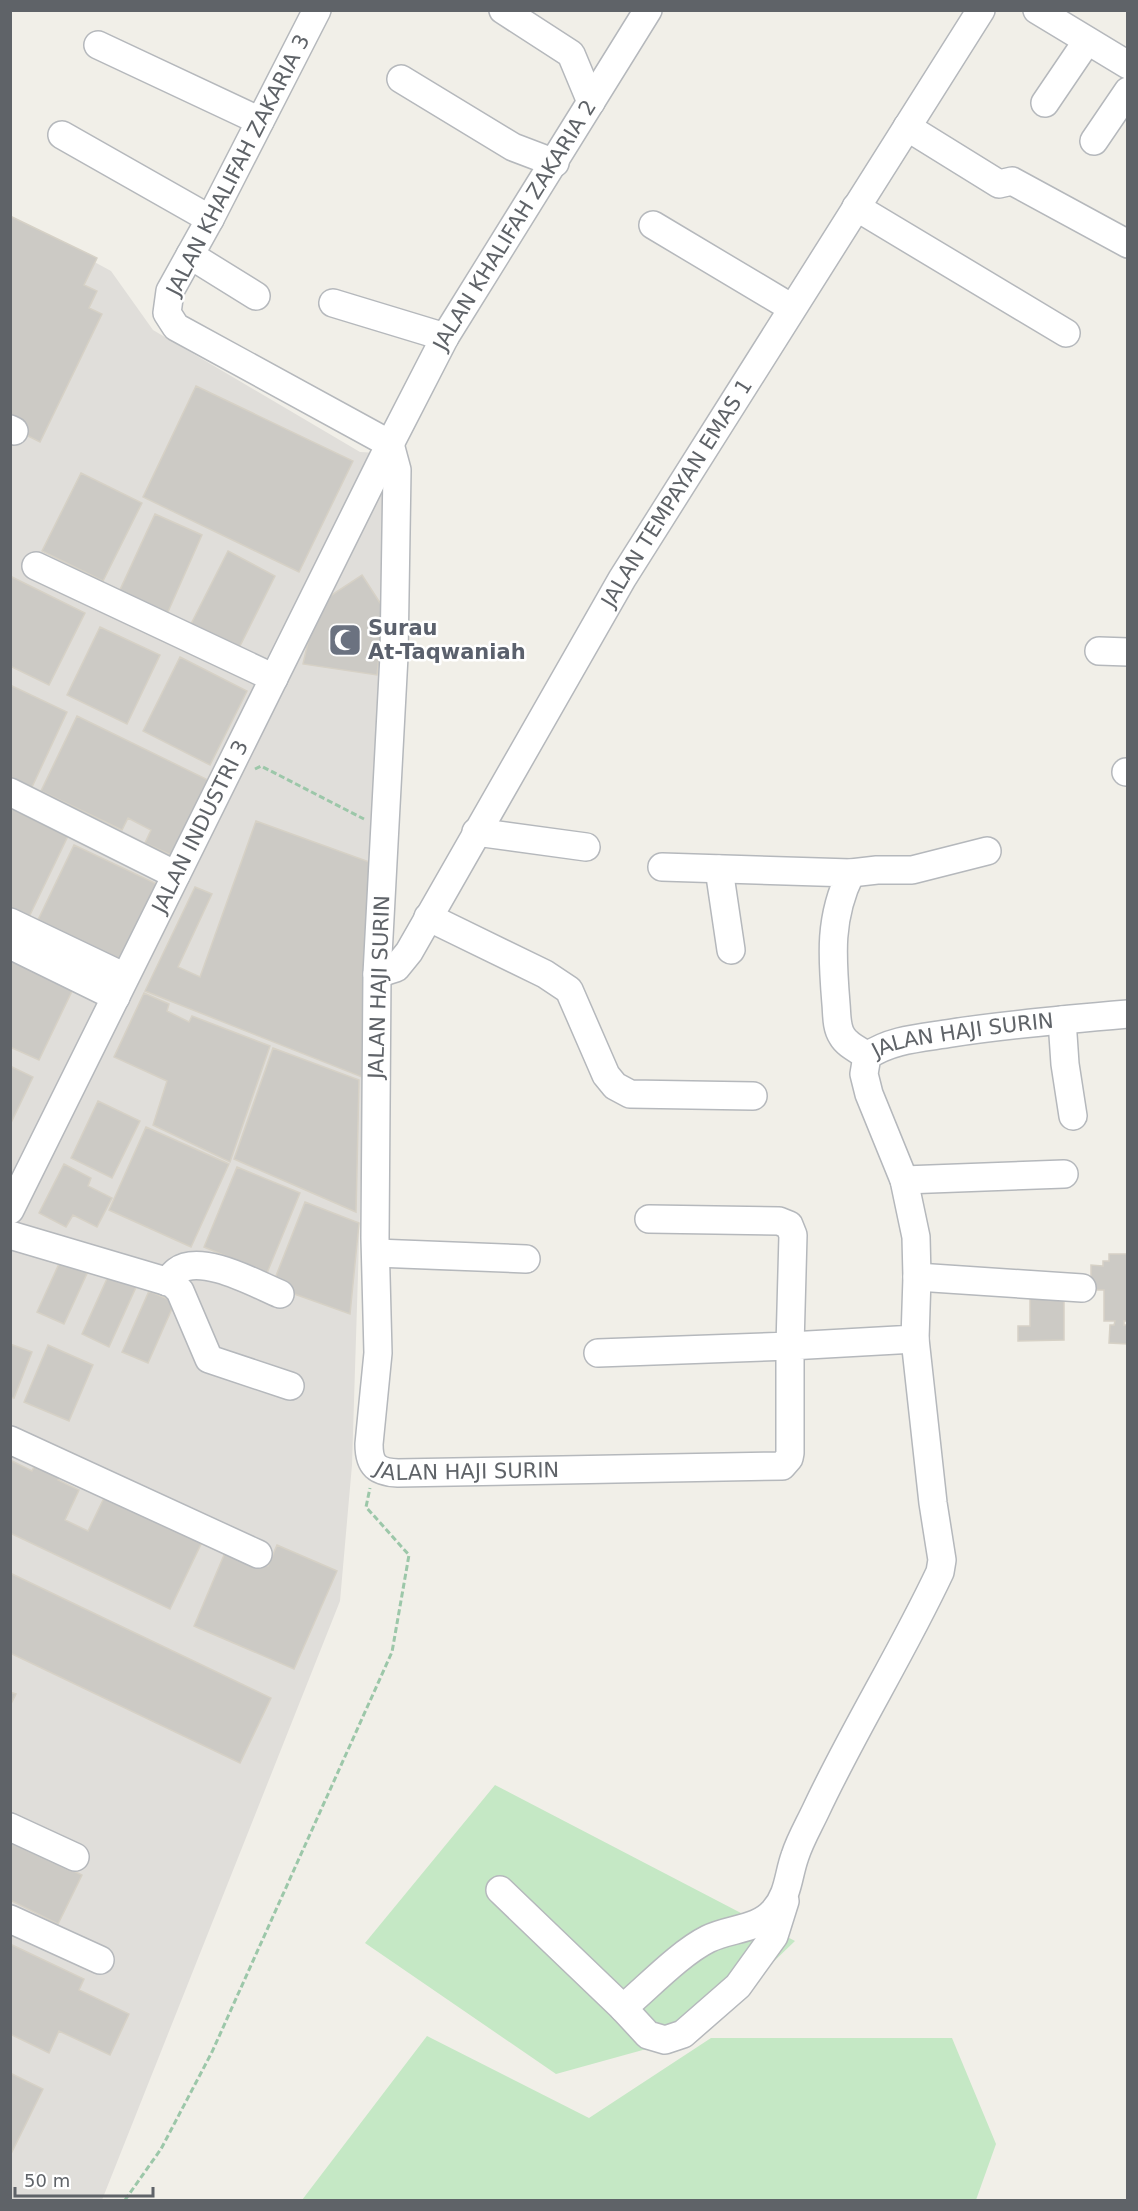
<svg xmlns="http://www.w3.org/2000/svg" width="1138" height="2211" font-family="'DejaVu Sans',sans-serif">
	<style>
		.industrial { fill: #e0deda }
		.green { fill: #c5e8c5 }
		.building { fill: #cccac5; stroke: #d6d1c6; stroke-width: 1.5 }
		.lines { fill: none; stroke-linecap: round; stroke-linejoin: round }
		.minor-casing { stroke: #b5b8bc; stroke-width: 30 }
		.path { stroke: #9cc7a9; stroke-width: 3; stroke-dasharray: 6 3; stroke-linecap: butt }
		.minor { stroke: #fff; stroke-width: 27 }
		.labels { text-anchor: middle; stroke-width: 5; stroke-linejoin: round; paint-order: stroke }
		.street-label { font-size: 21px; fill: #5f6368; stroke: #fff }
		.worship-label { font-size: 21px; font-weight: bold; fill: #5b616d; stroke: #fff; text-anchor: start }
	</style>
	<rect width="100%" height="100%" fill="#f1efe8"/>
	<path class="industrial" d="M10 216 111 271 153 330 360 452 400 454 367 988 352 1465 340 1601 102 2200H10Z"/>
	<path class="green" d="M495 1785 795 1941 697 2035 556 2074 365 1943Z
		M427 2036 589 2118 711 2038H952L996 2144 976 2200H302Z"/>
	<path class="building" d="M10 216 97 258 84 285 97 291 89 308 102 314 40 442 10 427Z
		M196 386 353 461 299 572 143 497Z
		M81 473 142 503 103 581 42 551Z
		M155 514 202 535 167 614 119 592Z
		M228 551 275 576 239 648 191 624Z
		M362 575 384 609 377 675 303 664 314 616 321 602Z
		M10 576 85 613 49 685 10 666Z
		M100 627 160 655 127 724 67 695Z
		M180 657 247 691 210 765 143 731Z
		M10 685 67 712 32 787 10 777Z
		M77 716 208 780 171 855 145 843 151 830 128 818 122 830 41 791Z
		M10 808 68 836 29 917 10 908Z
		M256 821 372 863 362 1077 145 991 195 887 212 894 178 967 200 977Z
		M74 845 157 884 120 961 37 922Z
		M10 956 74 987 39 1060 10 1047Z
		M144 993 169 1004 167 1011 189 1022 192 1016 270 1046 230 1162 153 1125 167 1081 114 1057Z
		M273 1048 359 1080 356 1212 234 1159Z
		M10 1066 33 1077 10 1125Z
		M98 1101 140 1121 112 1178 71 1158Z
		M146 1127 229 1164 191 1247 109 1210Z
		M64 1164 91 1178 88 1186 112 1198 97 1227 73 1215 66 1227 39 1213Z
		M237 1167 300 1193 267 1273 204 1247Z
		M305 1202 359 1223 350 1314 272 1286Z
		M1109 1254H1128V1321H1124V1325H1128V1344L1109 1343 1110 1325H1114L1115 1321H1104V1290H1091V1265L1103 1266V1261H1109Z
		M63 1255 90 1267 64 1324 37 1312Z
		M110 1272 137 1285 109 1347 82 1334Z
		M149 1291 175 1302 148 1363 122 1352Z
		M1030 1298H1064V1340L1018 1341V1326H1030Z
		M10 1344 32 1352 14 1398 10 1397Z
		M48 1345 93 1365 69 1421 24 1402Z
		M10 1460 32 1471 36 1462 61 1474 58 1480 79 1490 65 1520 88 1531 105 1496 202 1542 170 1609 10 1533Z
		M277 1545 337 1571 294 1669 194 1626 227 1548 268 1566Z
		M10 1573 271 1698 240 1763 10 1653Z
		M10 1692 16 1694 10 1706Z
		M10 1840 82 1875 58 1924 10 1900Z
		M10 1944 84 1979 79 1990 129 2014 110 2055 59 2031 49 2053 10 2034Z
		M10 2073 43 2089 10 2156Z"/>
	<g class="lines">
		<defs>
			<g id="minor">
				<path d="M317 10 210 219 170 291 167 313 176 327 390 444"/>
				<path d="M503 10 571 54 591 102"/>
				<path d="M1037 10 1128 65"/>
				<path d="M98 45 260 121"/>
				<path d="M401 79 513 147 555 163"/>
				<path d="M1045 103 1087 41"/>
				<path d="M907 127 999 184 1012 181 1128 244"/>
				<path d="M62 135 210 219"/>
				<path d="M1094 141 1128 91"/>
				<path d="M856 207 1066 333"/>
				<path d="M653 225 792 308"/>
				<path d="M190 255 256 296"/>
				<path d="M333 303 445 337"/>
				<path d="M10 429 14 431"/>
				<path id="s1" d="M390 444 397 470 394 656 377 974 375 1238 378 1353 369 1444C369 1466 377 1472 398 1473L782 1466 789 1458 790 1453V1346L915 1339 917 1277 916 1237 904 1180 869 1094 864 1074 867 1056C892 1039 922 1038 952 1033 1010 1024 1069 1019 1128 1014"/>
				<path d="M36 566 274 678"/>
				<path d="M1099 651 1128 652"/>
				<path d="M1126 772H1128"/>
				<path d="M10 792 176 875"/>
				<path d="M476 832 586 847"/>
				<path d="M662 867 851 873C829 917 832 956 836 1004 837 1014 836 1027 842 1036 847 1045 859 1050 867 1056"/>
				<path d="M719 869 731 950"/>
				<path d="M851 873 877 870H912L987 851"/>
				<path d="M428 917 545 974 569 990 606 1075 615 1086 630 1094 753 1096"/>
				<path d="M10 922 125 977"/>
				<path d="M10 945 116 997"/>
				<path id="s2" d="M377 974 396 968 409 952 622 579 981 10"/>
				<path d="M1062 1020 1065 1064 1073 1116"/>
				<path d="M904 1180 1064 1174"/>
				<path id="s3" d="M10 1210 390 444 445 337 648 10"/>
				<path d="M10 1235 172 1283 180 1291 209 1359 290 1386"/>
				<path d="M376 1253 526 1259"/>
				<path d="M917 1277 1082 1288"/>
				<path d="M167 1282C170 1278 173 1274 177 1271 201 1253 256 1284 280 1294"/>
				<path d="M598 1353 790 1346 793 1235 789 1225 779 1221 649 1219"/>
				<path d="M10 1440 258 1554"/>
				<path d="M10 1827 75 1857"/>
				<path d="M500 1890 623 2008 648 2035 665 2040 683 2034 738 1986 774 1936 785 1901"/>
				<path d="M10 1919 100 1960"/>
				<path d="M623 2008C648 1987 680 1953 708 1939 730 1928 758 1930 774 1911 789 1894 788 1875 795 1856 800 1840 809 1825 816 1810 854 1729 902 1653 940 1572L942 1560 933 1503 915 1339"/>
			</g>
		</defs>
		<use href="#minor" class="minor-casing"/>
		<path class="path" d="M255 769 261 766 364 819
			M125 2200 161 2149 212 2052 392 1652 409 1555 366 1507 370 1488"/>
		<use href="#minor" class="minor"/>
	</g>
	<defs>
		<symbol id="mosque-square" viewBox="-11 -11 22 22"><rect x="-9" y="-9" width="18" height="18" rx="4" fill="#6b7280" stroke="#fff"/><path d="M3.5-4.9A6 6 0 1 0 3.5 4.9A5 5 0 1 1 3.5-4.9Z" fill="#fff"/></symbol>
	</defs>
	<g fill-rule="evenodd">
		<use href="#mosque-square" x="326" y="621" width="38" height="38"/>
	</g>
	<g class="labels">
		<g class="street-label">
			<text transform="translate(238 165) rotate(-63)" y="7">JALAN KHALIFAH ZAKARIA 3</text>
			<text dy="7" stroke="none"><textPath href="#s3" startOffset="1107">JALAN KHALIFAH ZAKARIA 2</textPath></text>
			<text dy="7" stroke="none"><textPath href="#s2" startOffset="572">JALAN TEMPAYAN EMAS 1</textPath></text>
			<text dy="7" stroke="none"><textPath href="#s3" startOffset="428">JALAN INDUSTRI 3</textPath></text>
			<text transform="translate(379 987) rotate(-88)" y="7">JALAN HAJI SURIN</text>
			<text dy="7" stroke="none"><textPath href="#s1" startOffset="2073">JALAN HAJI SURIN</textPath></text>
			<text dy="7" stroke="none"><textPath href="#s1" startOffset="1119">JALAN HAJI SURIN</textPath></text>
		</g>
		<g class="worship-label">
			<text x="368" y="635">Surau<tspan x="368" dy="24">At-Taqwaniah</tspan></text>
		</g>
	</g>
	<rect width="1138" height="2211" fill="none" stroke="#5f6368" stroke-width="24"/>
	<path d="M15 2187v9h138v-9" fill="none" stroke="#5f6368" stroke-width="3"/>
	<text x="24" y="2187" font-size="18" fill="#5f6368" stroke="#ffffff" stroke-width="4.5" paint-order="stroke">50 m</text>
</svg>
